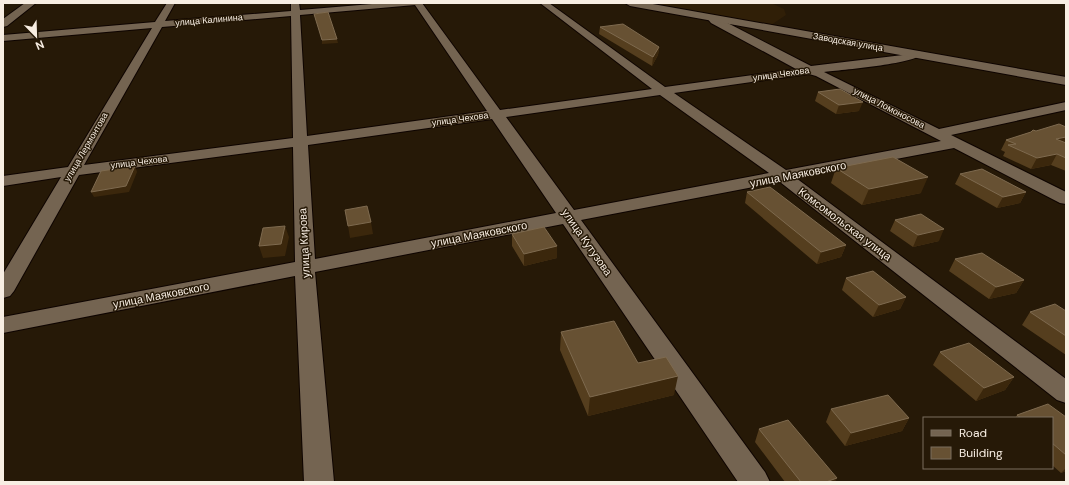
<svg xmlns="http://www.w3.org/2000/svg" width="1069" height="485" font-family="'DM Sans',sans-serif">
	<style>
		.built { fill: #301f07 }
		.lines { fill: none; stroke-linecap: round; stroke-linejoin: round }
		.minor-casing { stroke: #0e0400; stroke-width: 2 }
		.tertiary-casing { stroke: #0e0400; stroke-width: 2 }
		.minor { fill: #746451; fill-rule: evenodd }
		.tertiary { fill: #746451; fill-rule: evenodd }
		.wall { fill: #553e1e }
		.shaded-wall { fill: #3b270c }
		.building { fill: #675133; stroke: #7e6a4f }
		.labels { text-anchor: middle; stroke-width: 3; stroke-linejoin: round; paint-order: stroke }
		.far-street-label { font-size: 9px; fill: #f8eee3; stroke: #261907 }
		.street-label { font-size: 11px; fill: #f8eee3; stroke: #261907 }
	</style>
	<rect width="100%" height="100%" fill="#261907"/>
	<path class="built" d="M647 3H771L784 9 786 15 771 25Z"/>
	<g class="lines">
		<defs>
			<path id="minor" d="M167 3H175L165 21 291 11V3H299L300 10 384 3H422L500 110 652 89 540 3H549L665 87 796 69 711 23 707 18 712 15 811 66 903 55 917 51 921 52 922 54C914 64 841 70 824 72L939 129 1066 102V110L951 135 1066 192V204L1060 203 954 148 796 178 1066 379V403L1057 400 780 182 581 220 765 472 770 482H738L563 224 315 272 334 482H304L295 276 3 333V317L295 262 293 147 79 175 14 291 10 296 3 298V274L61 177 3 186V176L68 167 152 28 3 41V35L155 22ZM415 5 487 111 307 136 300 15ZM291 16 293 138 84 165 162 27ZM809 74 816 76 941 141 786 170 674 93ZM660 95 769 173 574 210 506 117ZM492 119 556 213 315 259 308 145Z"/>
			<path id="tertiary" d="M25 3H36L7 26 3 27V19Z
				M625 3H647L1066 77V85L630 6Z"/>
		</defs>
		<use href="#minor" class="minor-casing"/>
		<use href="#tertiary" class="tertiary-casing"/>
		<use href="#minor" class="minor"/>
		<use href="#tertiary" class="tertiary"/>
	</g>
	<path class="wall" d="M600 27 659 47 658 55 652 66 599 34Z
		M818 92 859 111 836 114 815 101Z
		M1066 127V171L1051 165 1031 169 1003 156 1005 152 1001 150 1006 140 1036 131Z
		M836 168 921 193 862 205 831 183Z
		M960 174 1026 192 1020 203 997 208 955 184Z
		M747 192 846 245 841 257 817 264 745 203Z
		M895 220 939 241 913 247 890 231Z
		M512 234 557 258 524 266 512 246Z
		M955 259 1024 280 1016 293 989 299 949 271Z
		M846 278 906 297 900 309 873 317 842 290Z
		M1066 311V355L1022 325 1030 312Z
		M561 332 638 363 674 395 588 416 560 350Z
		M940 352 1014 377 1005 390 976 401 933 365Z
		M831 409 909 418 902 431 845 446 826 422Z
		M1017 415 1066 417V471L1061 473 1052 465V418H1015Z
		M759 429 835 482H785L755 442Z"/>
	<path class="shaded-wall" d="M337 39 338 43 322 44V40Z
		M659 47 658 55 652 66 653 57Z
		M863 102 859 111 836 114 839 105Z
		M1066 137V146L1056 139Z
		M1057 154 1051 165 1031 169 1037 158Z
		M135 166 137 172 129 192 94 197 91 192Z
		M928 177 921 193 862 205 869 189Z
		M1026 192 1020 203 997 208 1003 197Z
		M371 222 373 234 350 238 348 226Z
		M285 226 289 237 285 256 263 258 259 246Z
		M944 229 939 241 913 247 918 235Z
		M846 245 841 257 817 264 821 252Z
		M557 246V258L524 266V254Z
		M1024 280 1016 293 989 299 996 287Z
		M906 297 900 309 873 317 879 305Z
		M678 376 674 395 588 416 590 397Z
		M1014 377 1005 390 976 401 984 388Z
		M909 418 902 431 845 446 851 433Z
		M1066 468V471L1061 473Z
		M837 478 835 482H826Z"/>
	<path class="building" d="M328 12 337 39 322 40 314 14Z
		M623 24 659 47 653 57 600 27Z
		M840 89 863 102 839 105 818 92Z
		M1059 124 1066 127V137L1056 139 1066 143V158L1057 154 1037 158 1008 145 1016 144 1006 140 1031 132 1033 130 1036 131Z
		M893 157 928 177 869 189 836 168Z
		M135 166 126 186 91 192 101 171Z
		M982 169 1026 192 1003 197 960 174Z
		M770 187 846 245 821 252 747 192Z
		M367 206 371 222 348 226 345 210Z
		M921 214 944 229 918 235 895 220Z
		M285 226 281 244 259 246 263 228Z
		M544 227 557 246 524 254 512 234Z
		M982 253 1024 280 996 287 955 259Z
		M873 271 906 297 879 305 846 278Z
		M1055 304 1066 311V336L1030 312Z
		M614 321 638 363 666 357 678 376 590 397 561 332Z
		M969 343 1014 377 984 388 940 352Z
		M888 395 909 418 851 433 831 409Z
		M1048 404 1066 417V455L1052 443V418H1021L1017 415Z
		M788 420 837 478 826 482H801L759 429Z"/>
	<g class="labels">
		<g class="far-street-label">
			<text transform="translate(209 20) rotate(-5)" y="3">улица Калинина</text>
			<text transform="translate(848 42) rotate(10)" y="3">Заводская улица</text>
			<text transform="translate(781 74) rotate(-8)" y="3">улица Чехова</text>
			<text transform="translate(889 108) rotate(27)" y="3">улица Ломоносова</text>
			<text transform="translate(460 119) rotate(-8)" y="3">улица Чехова</text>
			<text transform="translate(86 147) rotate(-60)" y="3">улица Лермонтова</text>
			<text transform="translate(139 162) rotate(-7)" y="3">улица Чехова</text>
		</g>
		<g class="street-label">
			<text transform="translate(798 174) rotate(-11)" y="4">улица Маяковского</text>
			<text transform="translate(845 224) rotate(37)" y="4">Комсомольская улица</text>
			<text transform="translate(479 234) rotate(-11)" y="4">улица Маяковского</text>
			<text transform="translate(587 242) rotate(55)" y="4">улица Кутузова</text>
			<text transform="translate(304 243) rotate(-93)" y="4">улица Кирова</text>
			<text transform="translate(161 295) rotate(-11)" y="4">улица Маяковского</text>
		</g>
	</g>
	<rect width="1069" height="485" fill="none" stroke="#f8eee3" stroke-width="8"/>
	<rect x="923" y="417" width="130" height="52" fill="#261907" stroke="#7a6e5f"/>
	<rect x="931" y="430" width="20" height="6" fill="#746451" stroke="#7a6e5f"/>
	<text x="959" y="437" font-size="12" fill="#f8eee3">Road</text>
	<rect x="931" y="447" width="20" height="12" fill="#675133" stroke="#7a6e5f"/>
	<text x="959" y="457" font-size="12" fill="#f8eee3">Building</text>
	<g transform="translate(36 36) rotate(157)" stroke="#261907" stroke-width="3" paint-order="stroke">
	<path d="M0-3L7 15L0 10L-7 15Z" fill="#f8eee3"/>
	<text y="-6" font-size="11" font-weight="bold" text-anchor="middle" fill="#f8eee3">N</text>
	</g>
</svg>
